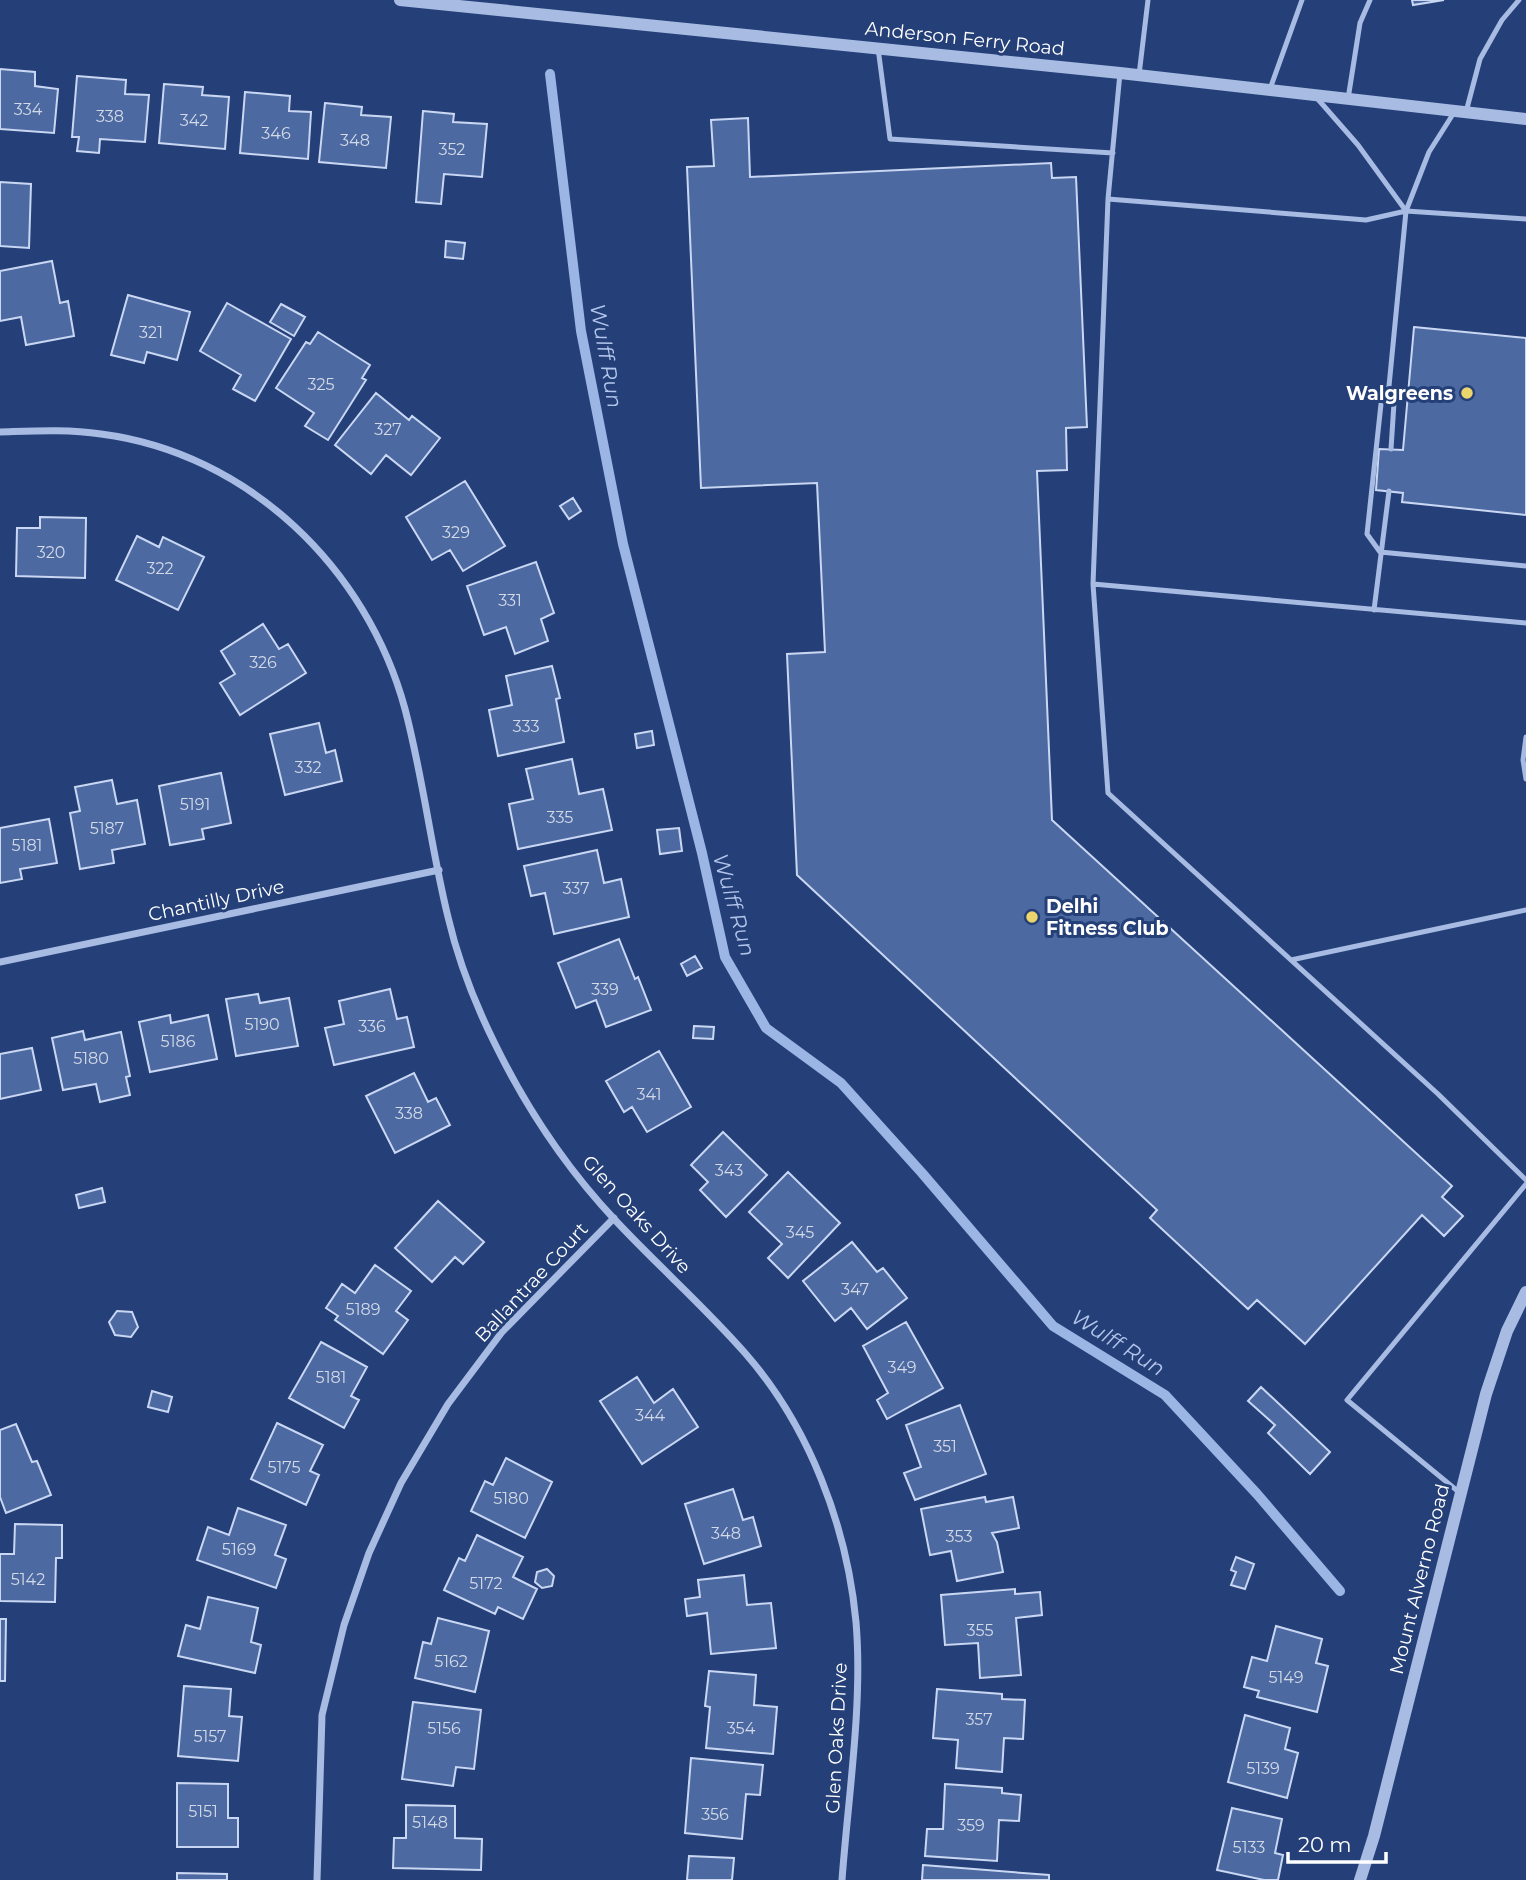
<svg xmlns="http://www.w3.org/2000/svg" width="1526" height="1880" font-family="Montserrat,sans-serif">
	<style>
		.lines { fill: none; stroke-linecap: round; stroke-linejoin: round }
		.stream { stroke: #9bb5e4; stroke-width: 10 }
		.building { fill: #4d69a1; stroke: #c9d7f3; stroke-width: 2 }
		.service { stroke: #a7bbe3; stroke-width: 5 }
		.minor { stroke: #a7bbe3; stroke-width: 7 }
		.tertiary { stroke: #a7bbe3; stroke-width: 12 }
		.poi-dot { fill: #ecd56b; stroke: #254078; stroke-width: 2.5 }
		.labels { text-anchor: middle; stroke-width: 6; stroke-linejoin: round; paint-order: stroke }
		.number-label { font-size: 16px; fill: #d2dae8 }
		.street-label { font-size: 19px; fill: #fff; stroke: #254078 }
		.poi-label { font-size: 19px; font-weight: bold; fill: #fff; stroke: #254078; text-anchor: end }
		.water-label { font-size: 21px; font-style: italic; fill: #b2c5eb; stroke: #254078 }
	</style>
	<rect width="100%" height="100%" fill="#254078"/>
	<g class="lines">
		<path class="stream" d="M550 74 581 331 623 544 702 853 725 957 766 1028 841 1083 922 1173 1053 1326 1165 1395 1257 1494 1340 1591"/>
	</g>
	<path class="building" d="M1412 0H1444L1413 5Z
		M0 69 35 72V86L58 89 54 133 0 129Z
		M77 76 126 80 125 94 149 95 145 142 100 139 99 153 77 151 79 137H72Z
		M164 84 203 87 202 95 229 97 225 149 159 143Z
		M245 92 290 96 289 111 311 112 308 159 240 153Z
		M325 103 362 107 361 115 391 117 386 168 319 162Z
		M423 111 454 114 453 122 487 124 482 177 444 174 441 204 416 202Z
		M748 118 750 177 1051 163 1052 178 1076 177 1087 427 1066 428 1067 470 1037 471 1052 820 1452 1186 1442 1197 1463 1216 1444 1236 1422 1215 1305 1344 1257 1300 1248 1309 1150 1218 1157 1210 797 875 787 654 825 652 817 483 701 488 687 167 714 166 711 120Z
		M0 182 31 184 29 248 0 246Z
		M446 241 465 243 463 259 445 257Z
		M52 261 60 303 68 301 74 336 26 345 21 317 0 321V271Z
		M128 295 190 312 177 360 147 352 144 363 111 355Z
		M227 303 291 339 255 401 233 389 241 375 200 351Z
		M281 304 305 317 294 336 270 322Z
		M1414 327 1526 338V515L1402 502 1403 493 1376 490 1379 449 1403 450Z
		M318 332 370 365 362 378 366 380 328 440 305 426 314 413 276 388 306 342 310 344Z
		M376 393 409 420 412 416 440 438 411 475 386 455 371 474 335 445Z
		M465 481 505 546 463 571 450 550 432 560 406 517Z
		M573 498 581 511 569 519 560 506Z
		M40 517 86 518 85 578 16 576 17 528H40Z
		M137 536 159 547 163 537 204 557 178 610 116 580Z
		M536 562 554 613 541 619 548 641 515 654 506 627 484 635 467 586Z
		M263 624 279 649 288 644 306 673 240 715 220 683 235 674 221 651Z
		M552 666 560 698 556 699 564 742 498 756 489 710 512 705 506 676Z
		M319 723 326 753 335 750 342 781 285 795 270 734Z
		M652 731 654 745 637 748 635 734Z
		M572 759 579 794 603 789 612 830 518 849 509 804 533 799 526 769Z
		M221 773 231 823 202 829 204 839 170 845 159 786Z
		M112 780 117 804 137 800 145 844 112 850 114 863 80 869 70 813 80 811 75 787Z
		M49 819 57 863 20 869 22 879 0 883V828Z
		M679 828 682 851 660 854 657 830Z
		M597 850 604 883 621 879 629 917 554 934 545 893 531 896 524 866Z
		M619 939 635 979 638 977 651 1010 606 1027 596 1000 576 1008 558 963Z
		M695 956 702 968 687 976 681 964Z
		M390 989 397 1019 407 1017 414 1047 334 1065 325 1028 344 1024 339 1001Z
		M258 994 260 1003 289 998 298 1046 236 1056 226 999Z
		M170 1015 171 1023 208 1015 217 1059 150 1072 139 1022Z
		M694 1026 714 1027 713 1039 693 1038Z
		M83 1031 85 1040 121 1032 130 1076 126 1077 130 1095 100 1102 96 1084 63 1090 52 1038Z
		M32 1048 41 1090 0 1099V1054Z
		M659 1051 691 1107 647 1132 632 1107 624 1112 606 1081Z
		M414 1073 428 1102 436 1098 450 1125 395 1153 366 1096Z
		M723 1132 767 1175 726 1217 700 1190 708 1182 691 1165Z
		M788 1172 840 1223 788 1278 768 1258 782 1244 749 1212Z
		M102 1188 105 1202 79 1208 76 1195Z
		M438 1201 484 1242 463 1264 455 1257 432 1282 395 1248Z
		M852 1242 877 1272 883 1268 907 1298 867 1329 851 1308 835 1321 803 1281Z
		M375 1265 411 1291 396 1311 408 1320 383 1354 335 1320 338 1316 326 1308 342 1284 355 1293Z
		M117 1311 132 1312 138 1327 131 1337 115 1335 109 1322Z
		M906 1322 943 1388 887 1419 877 1400 888 1393 863 1346Z
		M321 1342 367 1367 351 1396 359 1400 344 1428 289 1398Z
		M637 1377 654 1403 673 1389 698 1427 642 1464 600 1401Z
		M1261 1387 1330 1452 1310 1474 1268 1433 1275 1425 1248 1401Z
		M152 1391 172 1397 168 1412 148 1407Z
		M960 1405 986 1474 915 1500 904 1473 921 1467 906 1425Z
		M277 1423 323 1445 310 1471 319 1475 306 1505 251 1479Z
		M16 1424 32 1462 37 1461 51 1495 6 1513 0 1497V1430Z
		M506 1458 552 1482 525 1538 471 1511 485 1481 493 1485Z
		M733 1489 743 1520 753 1517 761 1546 704 1564 685 1504Z
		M985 1497 986 1502 1013 1497 1019 1528 992 1533 997 1542 1003 1572 957 1581 951 1551 930 1555 921 1509Z
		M238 1508 286 1525 275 1555 286 1559 276 1588 197 1560 208 1527 229 1535Z
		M15 1524 62 1525V1558H56L55 1602 0 1601V1554H14Z
		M477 1535 523 1557 513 1577 537 1589 523 1619 498 1607 495 1614 444 1590 459 1558 465 1561Z
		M1236 1557 1254 1564 1245 1589 1231 1585 1236 1572 1231 1570Z
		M547 1569 554 1576 552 1586 542 1588 535 1582 537 1572Z
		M744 1575 747 1605 771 1603 776 1648 711 1654 707 1613 687 1616 685 1599 700 1597 698 1580Z
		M1015 1589V1594L1040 1592 1042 1615 1016 1618 1021 1675 980 1678 978 1643 945 1645 941 1595Z
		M208 1597 258 1608 251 1642 261 1645 255 1673 178 1656 186 1625 200 1629Z
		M438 1618 489 1631 475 1692 415 1678 423 1642 431 1644Z
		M0 1619H6L5 1681H0Z
		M1276 1626 1322 1639 1316 1663 1328 1666 1317 1712 1257 1697 1259 1691 1244 1687 1252 1657 1267 1661Z
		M709 1671 756 1675 754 1705 777 1707 773 1754 706 1748 710 1707 705 1706Z
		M184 1686 231 1689 229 1716 242 1717 238 1761 178 1756Z
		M937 1689 1002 1694V1699L1025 1700 1023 1739 1004 1738 1002 1772 956 1768 958 1740 933 1738Z
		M413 1702 481 1710 474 1769 456 1767 453 1786 402 1779Z
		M1245 1715 1290 1728 1285 1749 1298 1753 1287 1798 1228 1782Z
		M691 1758 763 1765 760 1795 746 1794 742 1839 685 1833Z
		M177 1783 228 1784V1818H238V1847H177Z
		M945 1784 1002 1788V1793L1021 1795 1019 1821 999 1820 997 1861 925 1856 927 1829H943Z
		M406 1805 455 1806V1838L482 1839 481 1870 393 1868 394 1838H406Z
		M1232 1808 1282 1819 1275 1853 1283 1855 1278 1880H1264L1217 1870Z
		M689 1856 734 1858 732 1880H687Z
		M923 1865 1049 1875V1880H922Z
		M177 1873 227 1874V1880H177Z"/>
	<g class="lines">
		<path class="service" d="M878 48 890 139 1113 153
			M1120 73 1108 199 1093 584 1108 793 1438 1094 1526 1180
			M1139 75 1148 0
			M1270 89 1302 0
			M1316 97 1358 145 1406 211
			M1348 99 1360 23 1370 0
			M1455 111 1429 152 1406 211 1389 386 1381 404 1367 534 1380 552 1526 566
			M1466 112 1480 59 1502 20 1519 0
			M1108 199 1366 220 1406 211 1526 219
			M1389 386 1394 403 1391 449
			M1093 584 1526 623
			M1374 610 1389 491
			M1526 737 1523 760 1526 779
			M1291 960 1526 910
			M1460 1493 1347 1400 1526 1184"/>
		<path class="minor" d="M0 432C34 431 67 429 101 434 248 453 367 568 405 709 423 777 431 848 448 917 458 960 476 1006 496 1046 527 1109 568 1170 616 1221 658 1266 705 1307 745 1353 809 1426 847 1526 856 1622 863 1703 848 1798 842 1880
			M0 962 439 870
			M317 1880 322 1715 344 1625 369 1553 401 1483 448 1404 502 1332 614 1218"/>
		<path class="tertiary" d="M400 0 1120 73 1526 119
			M1360 1880 1374 1836 1486 1394 1507 1331 1526 1292"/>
	</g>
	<g class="poi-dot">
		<circle cx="1467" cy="393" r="7"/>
		<circle cx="1032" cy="917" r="7"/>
	</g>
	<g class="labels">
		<g class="number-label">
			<text x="28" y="115">334</text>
			<text x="110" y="122">338</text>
			<text x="194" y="126">342</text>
			<text x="276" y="139">346</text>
			<text x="355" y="146">348</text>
			<text x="452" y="155">352</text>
			<text x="151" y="338">321</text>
			<text x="321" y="390">325</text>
			<text x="388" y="435">327</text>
			<text x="456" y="538">329</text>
			<text x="51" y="558">320</text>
			<text x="160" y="574">322</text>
			<text x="510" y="606">331</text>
			<text x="263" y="668">326</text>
			<text x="526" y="732">333</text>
			<text x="308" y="773">332</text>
			<text x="195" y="810">5191</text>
			<text x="560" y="823">335</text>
			<text x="107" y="834">5187</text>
			<text x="27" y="851">5181</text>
			<text x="576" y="894">337</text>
			<text x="605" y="995">339</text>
			<text x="262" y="1030">5190</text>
			<text x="372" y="1032">336</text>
			<text x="178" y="1047">5186</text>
			<text x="91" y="1064">5180</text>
			<text x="649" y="1100">341</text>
			<text x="409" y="1119">338</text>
			<text x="729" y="1176">343</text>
			<text x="800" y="1238">345</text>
			<text x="855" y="1295">347</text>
			<text x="363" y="1315">5189</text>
			<text x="902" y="1373">349</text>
			<text x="331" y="1383">5181</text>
			<text x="650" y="1421">344</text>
			<text x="945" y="1452">351</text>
			<text x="284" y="1473">5175</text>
			<text x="511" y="1504">5180</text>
			<text x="726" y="1539">348</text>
			<text x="959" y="1542">353</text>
			<text x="239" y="1555">5169</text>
			<text x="28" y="1585">5142</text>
			<text x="486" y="1589">5172</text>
			<text x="980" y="1636">355</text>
			<text x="451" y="1667">5162</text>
			<text x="1286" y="1683">5149</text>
			<text x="979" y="1725">357</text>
			<text x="444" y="1734">5156</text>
			<text x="741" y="1734">354</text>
			<text x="210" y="1742">5157</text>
			<text x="1263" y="1774">5139</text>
			<text x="203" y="1817">5151</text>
			<text x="715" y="1820">356</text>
			<text x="430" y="1828">5148</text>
			<text x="971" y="1831">359</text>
			<text x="1249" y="1853">5133</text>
		</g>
		<g class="street-label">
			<text transform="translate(965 38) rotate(6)" y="7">Anderson Ferry Road</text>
			<text transform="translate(216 900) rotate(-12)" y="7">Chantilly Drive</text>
			<text transform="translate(637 1214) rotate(48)" y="7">Glen Oaks Drive</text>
			<text transform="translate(531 1282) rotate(-47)" y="7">Ballantrae Court</text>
			<text transform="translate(1419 1579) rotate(-76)" y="7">Mount Alverno Road</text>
			<text transform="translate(836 1738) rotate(-87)" y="7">Glen Oaks Drive</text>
		</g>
		<g class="poi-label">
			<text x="1453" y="400">Walgreens</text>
			<text x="1046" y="913" text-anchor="start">Delhi<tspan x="1046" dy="22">Fitness Club</tspan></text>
		</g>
		<g class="water-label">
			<text transform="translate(606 356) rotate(80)" y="7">Wulff Run</text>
			<text transform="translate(734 905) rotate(74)" y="7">Wulff Run</text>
			<text transform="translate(1118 1343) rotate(32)" y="7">Wulff Run</text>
		</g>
	</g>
	<path d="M1288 1852v10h98v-10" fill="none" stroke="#ffffff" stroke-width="3.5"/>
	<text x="1298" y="1852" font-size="21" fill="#ffffff" stroke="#254078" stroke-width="5" paint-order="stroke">20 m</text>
</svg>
